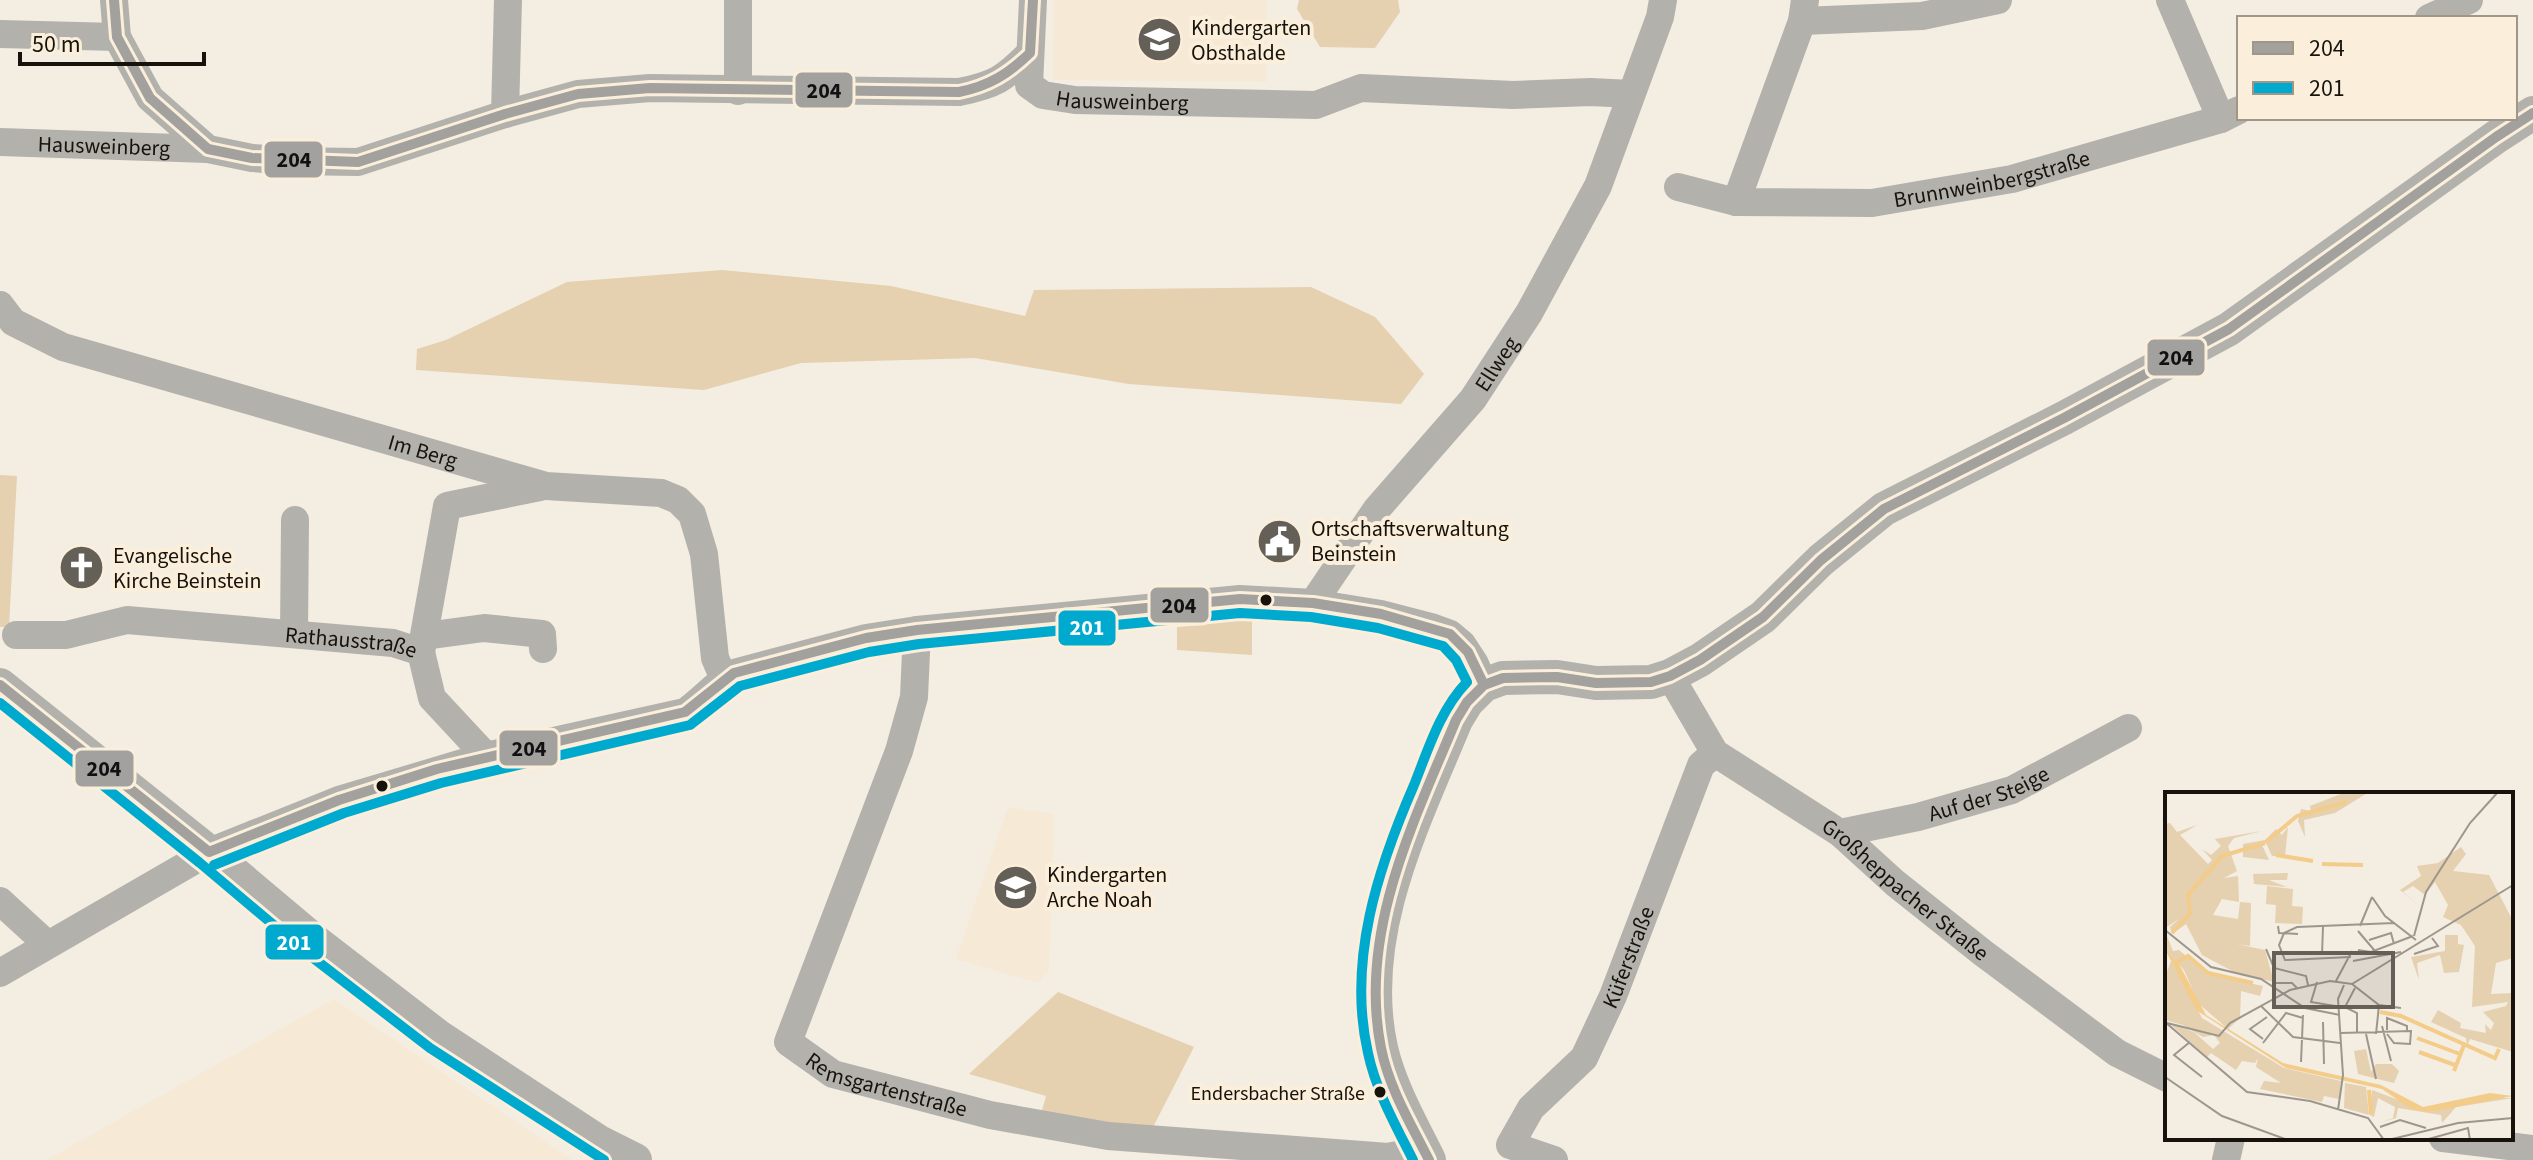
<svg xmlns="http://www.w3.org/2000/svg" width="2533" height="1160" font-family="'Source Sans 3',sans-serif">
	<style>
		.built { fill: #f6ead6 }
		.green { fill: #e5d0af }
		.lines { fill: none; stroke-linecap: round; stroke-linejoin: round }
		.minor { stroke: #b3b1ac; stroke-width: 28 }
		.tertiary { stroke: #b3b1ac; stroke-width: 34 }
		.bus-1-casing { stroke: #fbefdb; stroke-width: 16 }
		.bus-2-casing { stroke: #fbefdb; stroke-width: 16 }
		.bus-1 { stroke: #a2a19e; stroke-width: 10 }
		.bus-2 { stroke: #00a9ce; stroke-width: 10 }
		.bus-dot { fill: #17130c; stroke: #fbefdb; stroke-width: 3 }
		.labels { text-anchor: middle; stroke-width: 8; stroke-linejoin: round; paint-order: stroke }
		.bus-label { font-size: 20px; fill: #17130c; stroke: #fbefdb; text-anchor: end }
		.poi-label { font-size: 22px; fill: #17130c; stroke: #fbefdb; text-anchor: start }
		.street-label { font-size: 22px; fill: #17130c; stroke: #fbefdb }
		.inset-river { fill: none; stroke: #f3cc8a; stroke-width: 4 }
		.inset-road { fill: none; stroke: #9c968c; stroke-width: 2 }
		.view { fill: #645f57; fill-opacity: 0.15; stroke: #645f57; stroke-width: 4 }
		.inset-edge { fill: none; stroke: #17130c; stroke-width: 4 }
		.line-badge { stroke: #fbefdb; stroke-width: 3 }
		.badge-label { font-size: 22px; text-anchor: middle; font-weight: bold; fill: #fff }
		.pale-badge-label { font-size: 22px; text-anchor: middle; font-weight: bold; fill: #111 }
	</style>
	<rect width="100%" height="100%" fill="#f4ede2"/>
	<path class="built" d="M1054 0H1267L1266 82 1053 80Z
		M1008 807 1054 814 1049 970 1038 983 956 959Z
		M334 999 572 1160H46Z"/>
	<path class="green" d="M1299 0H1398L1400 12 1375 48 1320 47 1297 9Z
		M722 270 891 286 1025 316 1034 290 1311 287 1375 317 1424 374 1401 404 1129 384 975 358 801 363 704 390 416 370 417 349 446 340 567 282Z
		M0 475 17 476 9 627H0Z
		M1252 609V655L1177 650V616Z
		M1058 992 1194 1047 1151 1131 1041 1114 1046 1096 969 1074Z"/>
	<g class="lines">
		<g class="minor">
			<path d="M114 0 117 37 150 98 208 149 252 158 290 161 358 162 505 114 578 94 650 88 959 92C995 85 1004 79 1030 53"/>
			<path id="s1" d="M1033 0 1029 85 1043 95 1075 100 1316 105 1361 88 1513 95 1591 92 1631 94"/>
			<path d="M1805 0 1802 21 1922 16 1998 0"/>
			<path d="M2170 0 2221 119"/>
			<path d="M2429 18 2469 0"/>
			<path d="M0 34 117 37"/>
			<path d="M738 91V0"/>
			<path d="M505 114 508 0"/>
			<path id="s2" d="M0 142 208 149"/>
			<path id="s3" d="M1678 187 1736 202 1872 203 2012 179 2221 119 2239 110"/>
			<path d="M1736 202 1802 21"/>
			<path id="s4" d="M0 305 13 322 63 347 546 486 661 493 678 500 692 514 704 554 715 658 724 679"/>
			<path id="s5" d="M1313 603 1376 510 1473 399 1529 313 1598 186 1660 17 1663 0"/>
			<path id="s6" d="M917 630 914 697 899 751 788 1042 833 1074 990 1115 1108 1136 1388 1157 1407 1153 1420 1143"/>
			<path d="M294 634 295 520"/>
			<path id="s7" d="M16 635H66L127 620 393 643 421 652 432 698 486 756"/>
			<path d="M425 636 484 628 542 634 543 649"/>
			<path d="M421 652 447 506 540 487"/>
			<path id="s8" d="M1670 676 1715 753 1840 833 1895 883 1983 953 2117 1053 2167 1078"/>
			<path id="s9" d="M1840 833 1918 817 2012 790 2128 728"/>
			<path d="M0 901 47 944"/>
			<path d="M0 973 209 852 339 800 486 756 685 712C702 700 716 683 734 673L866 638 917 630 1240 599 1313 603 1381 614 1431 627 1450 634 1462 644 1475 664 1484 685"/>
			<path d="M2443 1138 2533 1149"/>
			<path id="s10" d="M1554 1160 1510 1145 1531 1108 1584 1058 1613 996 1701 765 1715 753"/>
			<path d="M2226 1160 2231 1138"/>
		</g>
		<path class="tertiary" d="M0 685 209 852 317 943 439 1037 599 1142 635 1160
			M1429 1160C1411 1124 1390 1087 1381 1048 1356 934 1414 822 1456 720L1467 702 1484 685 1503 678 1557 677 1596 683 1651 682 1670 676 1700 660 1763 617 1821 560 1884 509 2064 418 2229 329 2496 137 2533 113"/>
		<defs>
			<path id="bus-1" d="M114 0 117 37 150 98 208 149 252 158 358 162 505 114 578 94 650 88 959 92C989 86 1008 74 1030 53L1033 0
				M0 685 209 852
				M209 852 339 800 437 769 685 712 734 673 866 638 917 630 1240 599 1313 603 1381 614 1450 634 1468 652 1484 685
				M1429 1160C1411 1124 1389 1088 1381 1048 1358 933 1413 823 1456 720L1467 702 1484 685 1503 678 1557 677 1596 683 1651 682 1670 676 1700 660 1763 617 1821 560 1884 509 2064 418 2229 329 2496 137 2533 113"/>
			<path id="bus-2" d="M0 703 200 863 308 954 430 1048 604 1160
				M214 865 344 813 441 783 690 725 740 686 869 652 919 644 1240 613 1311 617 1378 628 1443 646 1456 660 1467 682C1440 710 1428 750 1414 785 1378 868 1347 961 1368 1053 1376 1091 1396 1126 1413 1160"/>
		</defs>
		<use href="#bus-1" class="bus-1-casing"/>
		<use href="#bus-2" class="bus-2-casing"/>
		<use href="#bus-1" class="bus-1"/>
		<use href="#bus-2" class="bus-2"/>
	</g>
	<defs>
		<symbol id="school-disc" viewBox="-11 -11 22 22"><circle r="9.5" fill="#645f57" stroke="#fbefdb"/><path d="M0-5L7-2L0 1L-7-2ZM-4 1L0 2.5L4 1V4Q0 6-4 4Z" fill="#fff"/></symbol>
		<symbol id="civic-disc" viewBox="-11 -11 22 22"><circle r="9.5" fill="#645f57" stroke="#fbefdb"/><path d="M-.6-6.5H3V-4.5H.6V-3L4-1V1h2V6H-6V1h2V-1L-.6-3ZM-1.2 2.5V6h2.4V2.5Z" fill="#fff"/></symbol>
		<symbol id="church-disc" viewBox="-11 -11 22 22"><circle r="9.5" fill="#645f57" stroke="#fbefdb"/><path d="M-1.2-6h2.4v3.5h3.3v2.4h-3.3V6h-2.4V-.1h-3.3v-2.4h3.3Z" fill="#fff"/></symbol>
	</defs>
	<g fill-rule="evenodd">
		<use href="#school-disc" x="1134" y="14" width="51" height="51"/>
		<use href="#civic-disc" x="1254" y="516" width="51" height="51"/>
		<use href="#church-disc" x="56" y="542" width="51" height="51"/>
		<use href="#school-disc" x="990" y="862" width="51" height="51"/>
	</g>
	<g class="bus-dot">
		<circle cx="1266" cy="600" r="7"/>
		<circle cx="382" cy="786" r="7"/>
		<circle cx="1380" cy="1092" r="7"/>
	</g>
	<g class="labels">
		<g class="bus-label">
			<text x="1365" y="1100">Endersbacher Straße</text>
		</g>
		<g class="poi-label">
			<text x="1191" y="35">Kindergarten<tspan x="1191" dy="25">Obsthalde</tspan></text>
			<text x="1311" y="536">Ortschaftsverwaltung<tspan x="1311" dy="25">Beinstein</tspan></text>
			<text x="113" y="563">Evangelische<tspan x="113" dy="25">Kirche Beinstein</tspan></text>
			<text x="1047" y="882">Kindergarten<tspan x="1047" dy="25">Arche Noah</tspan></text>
		</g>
		<g class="street-label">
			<text dy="8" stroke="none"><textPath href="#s1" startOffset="182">Hausweinberg</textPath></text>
			<text dy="8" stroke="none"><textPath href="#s2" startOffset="104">Hausweinberg</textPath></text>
			<text dy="8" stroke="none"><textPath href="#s3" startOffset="318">Brunnweinbergstraße</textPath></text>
			<text dy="8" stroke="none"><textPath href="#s5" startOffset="302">Ellweg</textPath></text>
			<text dy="8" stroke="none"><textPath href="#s4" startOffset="452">Im Berg</textPath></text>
			<text dy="8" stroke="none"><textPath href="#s7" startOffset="338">Rathausstraße</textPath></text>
			<text dy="8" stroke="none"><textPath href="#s9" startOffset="154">Auf der Steige</textPath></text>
			<text dy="8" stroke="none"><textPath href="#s8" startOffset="324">Großheppacher Straße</textPath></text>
			<text dy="8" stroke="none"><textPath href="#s10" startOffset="272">Küferstraße</textPath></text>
			<text dy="8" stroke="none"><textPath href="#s6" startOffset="544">Remsgartenstraße</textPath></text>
		</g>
	</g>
	<g transform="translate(2165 792)">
		<rect width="348" height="348" fill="#f4ede2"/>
		<path d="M181 0H204L170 21 139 28 140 45 133 29 136 17 146 19 145 14ZM5 31 12 40 32 33 15 43 43 72 47 68 37 57 46 63 56 54 50 47 97 39 69 46 63 54 72 79 59 86 73 84 74 110 57 107 48 123 73 127 75 110 86 111 85 154 71 152 100 158 109 190 71 181 37 163 21 132 7 142 5 135 14 127 0 136V32ZM123 35 120 64H107L101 51 97 53 104 68 78 65V52L100 48 111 37 117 43ZM296 55 301 62 288 79 324 83 348 129V166L331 171 326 202 348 201V260L305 247 302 254 301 246 266 230 273 218 296 231 295 236 321 241 320 232 326 238 329 231 318 220 341 214 343 210 307 215 310 154 296 133 278 125 283 113 270 90 260 103 248 94 238 100 258 117 235 98 256 84 252 74 273 71ZM123 81 122 88H104L122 95 89 92 88 82ZM102 94 128 97 127 114 138 115 137 132 110 131 111 113 101 112ZM0 139 8 159 14 158 42 182 98 194 95 204 76 199 75 226 63 237 34 212 19 178 0 157ZM280 143H293V152L299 153 294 180 279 181 275 163 252 171 254 188 246 165 280 159ZM6 169 37 226 119 276 176 289 174 307 159 304 157 310 95 297 99 289 116 291 91 275 93 266 90 271 77 269 71 278 46 261 42 265 4 231 29 240 48 257 55 251 49 243 38 245 18 233 0 228V185ZM201 257 206 280 211 272H227L234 279 229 291 193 282 189 259ZM180 291 201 295 204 323 179 316ZM207 298 265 320 322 306H348L291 315 277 331 276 323 233 316 231 326 214 331 228 326 230 315 213 306 209 325 205 323Z" fill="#e5d0af"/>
		<path d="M0 157 14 172 41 223 118 271 216 293 258 315 325 301 348 304 265 320 246 317 217 297 121 276 31 218Z" fill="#f3cc8a"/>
		<path class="inset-river" d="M101 50 132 24 181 10M111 63 148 69M157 72 198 73M7 141 25 121 23 103 57 64 100 51M12 170 23 164 43 181 88 191M215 220 236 224 330 266 334 257M252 246 295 262M254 260 290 273M289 279 299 253M204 298 206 322"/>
		<path class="inset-road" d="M207 105 220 124 251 148M113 134 114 141 133 142M195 134 207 105M0 138 46 175 96 187 140 216 175 223M193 139 210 159M249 144 261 100 305 31 333 0M204 148 226 141 229 152M101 157 109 176 141 184 143 193M193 158 206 160 248 144M249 162 273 154 267 146M157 163 158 135M186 165 120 168 114 153 119 141 132 135 229 131M188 169 236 160M171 189 187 159M152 190 146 210 176 215M109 191H127L132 196M187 192 214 213 236 216M190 196 180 215 192 221V241M96 214 128 245 175 251M0 230 82 300 145 309 203 326 219 348M158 230 159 272M2 231 54 244 65 231 125 198 165 189 187 192 348 93M217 234 226 269M222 238V226L242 234V239M176 241 246 239 245 252 229 251 222 242M201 242 211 287M211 242 214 213M98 247 85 237 102 225M25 250 9 263 37 285M98 251 121 221 138 226M136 270 138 223M0 285 57 324 123 348M173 318 178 283 173 207 179 193M215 335 235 328 261 336M223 348 293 331 348 326M260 348 303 336 305 348"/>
		<path class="view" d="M109 161H228V215H109Z"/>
		<rect width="348" height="348" class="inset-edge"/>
	</g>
	<g class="line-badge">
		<rect x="794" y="71" width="60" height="38" rx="8" fill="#a2a19e"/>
		<rect x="263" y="140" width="61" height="39" rx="8" fill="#a2a19e"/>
		<rect x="2146" y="338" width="60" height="39" rx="8" fill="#a2a19e"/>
		<rect x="1149" y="586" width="61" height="38" rx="8" fill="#a2a19e"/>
		<rect x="1057" y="609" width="60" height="38" rx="8" fill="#00a9ce"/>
		<rect x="498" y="729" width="61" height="38" rx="8" fill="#a2a19e"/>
		<rect x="74" y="749" width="61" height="39" rx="8" fill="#a2a19e"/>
		<rect x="264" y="923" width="61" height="38" rx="8" fill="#00a9ce"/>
	</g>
	<g class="badge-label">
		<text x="1087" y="635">201</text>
		<text x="294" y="950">201</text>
	</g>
	<g class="pale-badge-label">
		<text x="824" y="98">204</text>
		<text x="294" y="167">204</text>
		<text x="2176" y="365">204</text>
		<text x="1179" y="613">204</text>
		<text x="529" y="756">204</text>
		<text x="104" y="776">204</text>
	</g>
	<rect x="2237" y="16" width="280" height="104" fill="#fbefdb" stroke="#a09788" stroke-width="2"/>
	<rect x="2253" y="42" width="40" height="12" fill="#a2a19e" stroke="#a09788" stroke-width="2"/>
	<text x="2309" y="56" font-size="24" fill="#17130c">204</text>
	<rect x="2253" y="82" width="40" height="12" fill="#00a9ce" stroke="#a09788" stroke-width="2"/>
	<text x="2309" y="96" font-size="24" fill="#17130c">201</text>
	<path d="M20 52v12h184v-12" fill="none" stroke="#17130c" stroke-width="4"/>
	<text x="32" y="52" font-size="24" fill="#17130c" stroke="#fbefdb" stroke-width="6" paint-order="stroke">50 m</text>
</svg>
